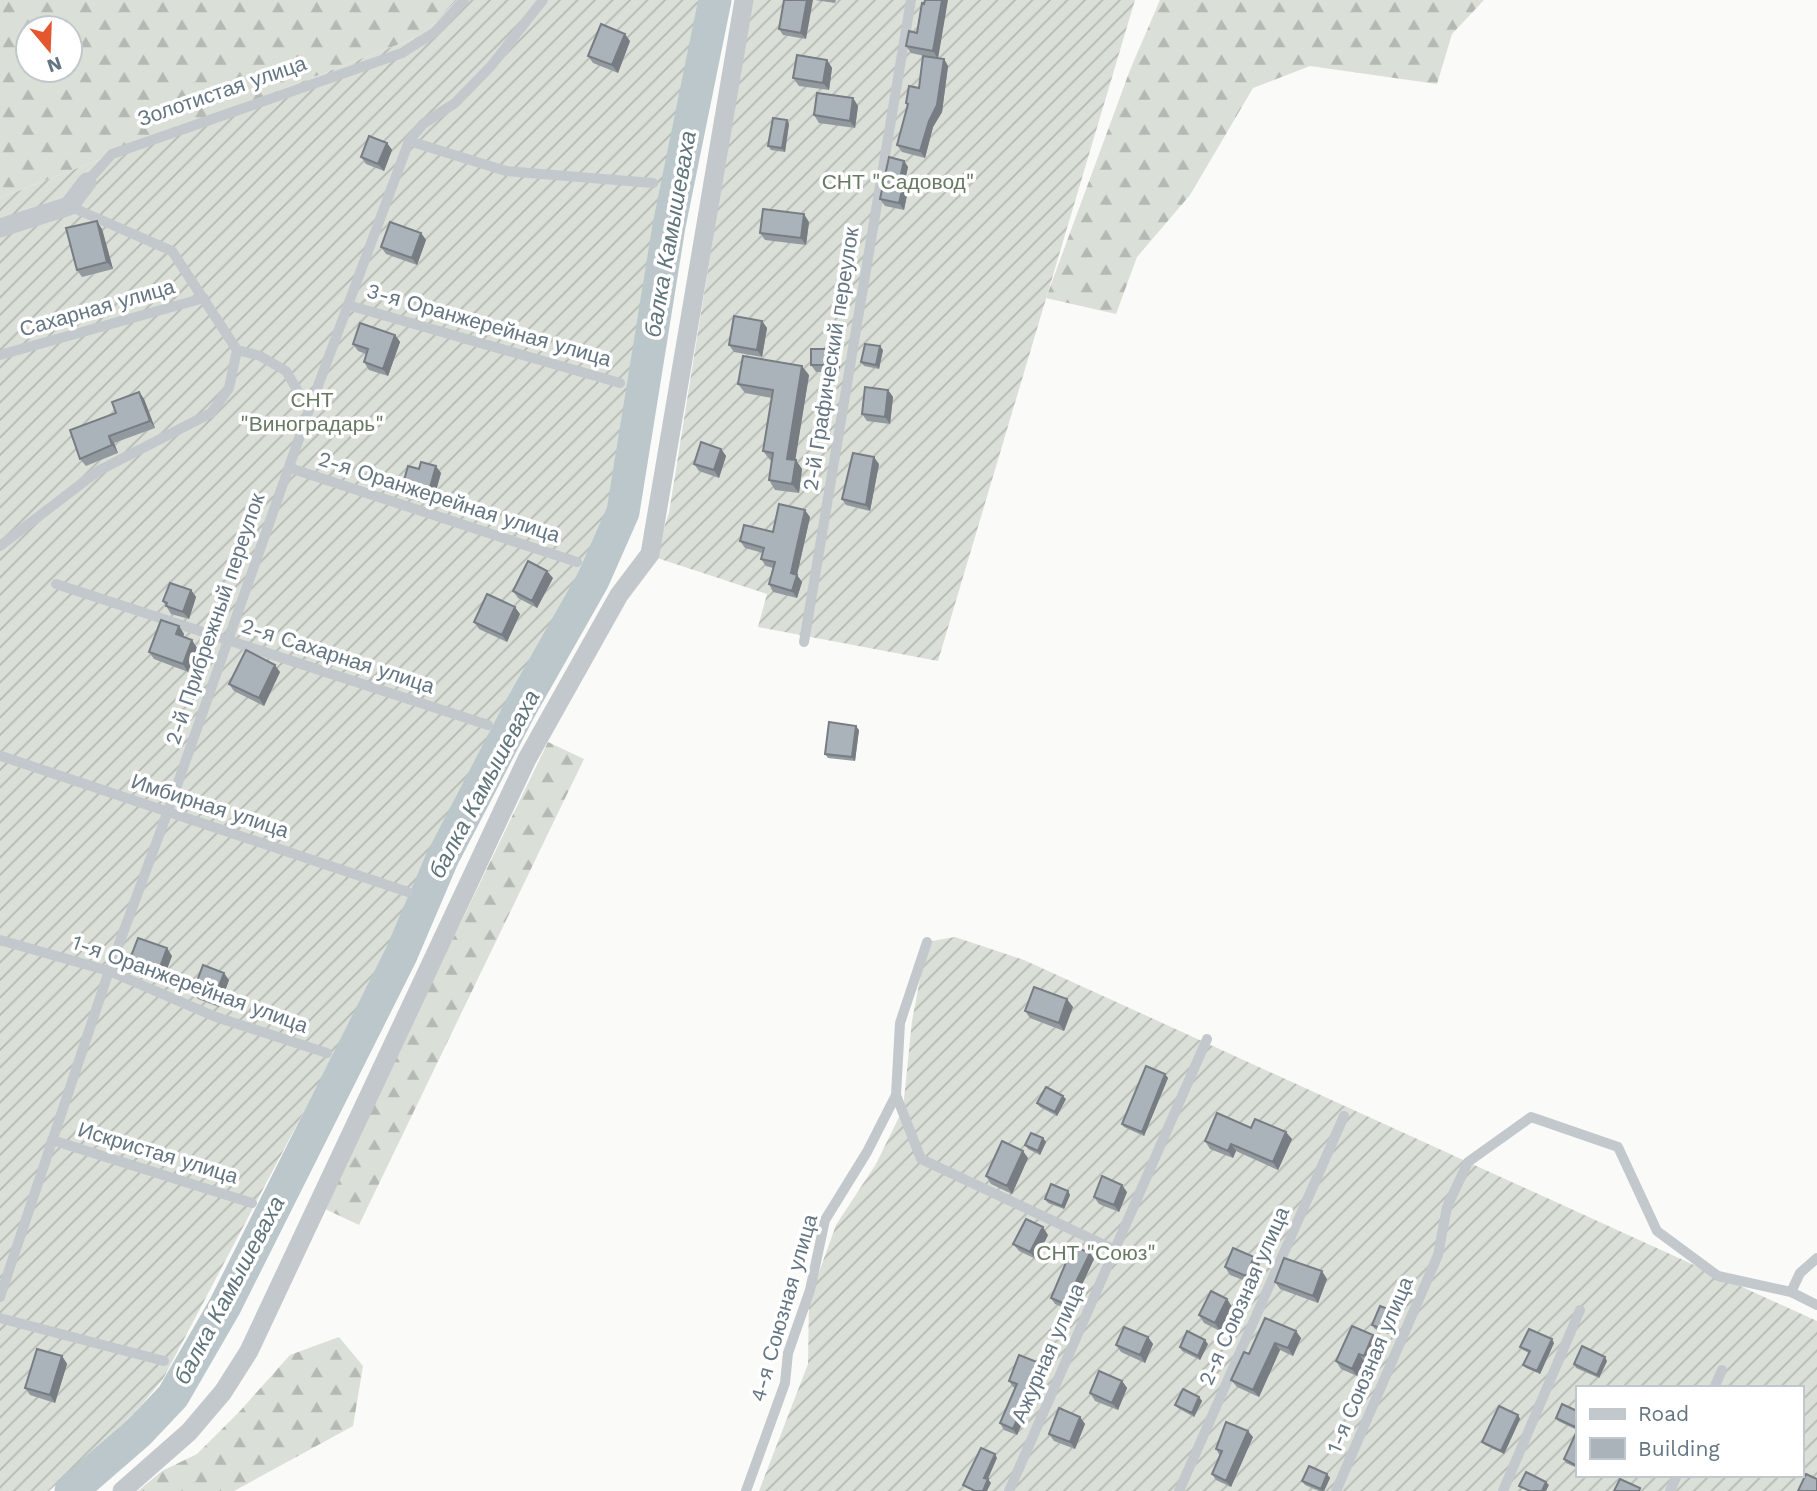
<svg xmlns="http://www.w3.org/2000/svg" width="1817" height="1491" font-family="'Work Sans',sans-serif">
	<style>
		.forest { fill: url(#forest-firs); fill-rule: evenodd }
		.garden { fill: url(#garden-furrows); fill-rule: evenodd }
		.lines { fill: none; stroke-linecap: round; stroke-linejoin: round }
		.river { stroke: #bbc7cb; stroke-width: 33 }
		.lane { stroke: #c3c8cc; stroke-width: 10 }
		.street { stroke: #c3c8cc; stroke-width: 19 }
		.wall { fill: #929a9f }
		.shaded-wall { fill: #777d82 }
		.building { fill: #aab3b9; stroke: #777d82; stroke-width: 2 }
		.labels { text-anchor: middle; stroke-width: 7; stroke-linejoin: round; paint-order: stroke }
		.street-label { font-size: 21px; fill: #657683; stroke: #fff }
		.park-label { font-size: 21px; fill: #687a64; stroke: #fff }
		.water-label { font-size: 23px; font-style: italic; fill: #60757c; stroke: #fff }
	</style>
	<defs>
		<pattern id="forest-firs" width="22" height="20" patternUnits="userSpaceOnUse" patternTransform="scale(1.75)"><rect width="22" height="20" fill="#dadfd7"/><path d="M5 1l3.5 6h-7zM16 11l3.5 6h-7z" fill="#b4b9b4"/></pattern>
		<pattern id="garden-furrows" width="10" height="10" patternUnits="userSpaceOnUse" patternTransform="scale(1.75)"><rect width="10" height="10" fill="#dadfd7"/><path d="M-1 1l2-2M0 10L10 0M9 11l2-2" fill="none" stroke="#b4b9b4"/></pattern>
	</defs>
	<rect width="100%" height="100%" fill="#fafaf8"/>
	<path class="forest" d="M0 0H455L423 35 0 198ZM28 28H70V70H28Z
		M1160 0H1484L1452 34 1437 84 1310 66 1253 88 1190 195 1137 257 1116 314 1046 298 1130 70Z
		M548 742 584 759 359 1225 323 1208Z
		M339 1337 363 1366 353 1426 234 1491H138L162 1471 197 1454 240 1411 290 1355Z"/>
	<path class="garden" d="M455 0H715L611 508 585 578 163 1379 128 1421 49 1491H0V198L423 35Z
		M751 0H1135L938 661 758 627 767 594 654 557 669 513Z
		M955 937 1024 960 1817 1321V1491H759L808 1364 809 1300 836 1225 876 1164 903 1109 912 1021 927 942ZM1577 1388H1801V1475H1577Z"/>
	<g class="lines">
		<path class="river" d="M71 1491 139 1432 173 1396 225 1306 401 955 442 859 521 707 593 580 623 512 669 226 715 0"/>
		<path class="lane" d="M409 141 506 171 653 183
			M87 182 112 154 402 53 435 32 464 0
			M69 206 172 251 237 350 260 356 286 371 309 410
			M348 305 620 383
			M0 355 204 298
			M290 468 577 562
			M0 546 98 471 211 413 229 388 237 350
			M56 584 488 725
			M804 642 911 0
			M1 756 408 892
			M0 940 109 971 216 1017 327 1053
			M896 1095 921 1159 1115 1250
			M52 1140 252 1203
			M1791 1292 1800 1273 1817 1258
			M0 1297 109 971 168 811 309 410 409 141 423 124 455 103 491 66 543 0
			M0 1318 164 1361
			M1714 1388 1722 1370
			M746 1491 785 1383 788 1353 810 1290 825 1220 867 1152 896 1095 900 1023 927 942
			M1009 1491 1207 1039
			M1179 1491 1344 1116
			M1336 1491 1438 1255 1447 1207 1468 1162 1531 1117 1618 1147 1657 1231 1718 1276 1791 1292 1817 1305
			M1503 1491 1580 1310
			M1670 1491 1677 1475"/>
		<path class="street" d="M0 228 69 206 87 182
			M122 1491 189 1432 223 1392 249 1351 527 759 619 595 650 554 744 0"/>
	</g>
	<path class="wall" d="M784 0 806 39 783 35 779 29Z
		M815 0H836L835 3Z
		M924 4 938 58 944 59 948 66 942 112 933 127 925 158 902 152 897 145 908 106 906 103 919 88 929 57 911 53 906 46 917 33Z
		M630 41 618 73 593 63 588 56Z
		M827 60 832 68 829 90 799 86 793 78Z
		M853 98 858 106 855 128 819 123 814 115Z
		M787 120 789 124 785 152 771 150 768 146Z
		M387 143 392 150 384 171 366 164 361 157Z
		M904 161 908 167 905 180 909 185 904 210 885 206 880 199Z
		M809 222 806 245 765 240 760 233Z
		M102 229 113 269 82 277 77 270Z
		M421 233 426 240 417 265 386 254 381 247Z
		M762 321 767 328 762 357 734 352 729 345Z
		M395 335 400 342 388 376 369 370 364 362 366 354 358 351 353 344Z
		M834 349 839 356 840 372H816L811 365Z
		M883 350 879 369 864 366 861 362Z
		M809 375 795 460 802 469 799 493 775 490 769 480 772 461 770 460 763 451 772 398 745 393 738 384Z
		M888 390 893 397 890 424 867 421 862 414Z
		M139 392 144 399 155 428 114 443 118 453 86 466 80 459 116 413Z
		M721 449 726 456 719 478 699 471 694 464Z
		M879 464 870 511 846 505 842 499Z
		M419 469 441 473 432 505 406 498 401 491Z
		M810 517 797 575 802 582 797 598 773 592 769 584 773 568 766 566 761 559 763 553 745 548 740 541 773 532Z
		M553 578 537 608 518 598 513 591Z
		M191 590 196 597 189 619 171 614 163 601Z
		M520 614 507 642 479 629 474 622Z
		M179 626 184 634 183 637 197 648 188 672 154 659 149 652Z
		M280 672 264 706 234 691 229 684Z
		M859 730 855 761 828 758 825 754Z
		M172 956 164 977 135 966 130 959Z
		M229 980 219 1007 198 999 193 992Z
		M1073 1007 1064 1031 1030 1018 1025 1011Z
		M1165 1074 1168 1078 1144 1136 1124 1127 1122 1124Z
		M1066 1099 1057 1116 1040 1107 1037 1103Z
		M1251 1128 1292 1139 1278 1170 1236 1151 1233 1158 1210 1149 1205 1141Z
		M1043 1138 1046 1142 1040 1155 1028 1149 1025 1145Z
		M1028 1158 1012 1194 991 1184 986 1176Z
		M1068 1191 1070 1195 1064 1209 1048 1203 1045 1199Z
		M1127 1192 1119 1212 1099 1204 1094 1197Z
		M1048 1235 1036 1259 1019 1251 1013 1244Z
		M1090 1253 1094 1259 1080 1289 1084 1294 1076 1313 1055 1304 1051 1298Z
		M1260 1264 1251 1283 1230 1275 1225 1267Z
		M1327 1279 1318 1303 1280 1289 1275 1282Z
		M1227 1299 1232 1307 1220 1331 1204 1323 1199 1315Z
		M1396 1314 1388 1334 1375 1329 1372 1325Z
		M1265 1318 1301 1338 1293 1356 1280 1350 1259 1397 1237 1387 1231 1380 1249 1354Z
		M1148 1337 1153 1344 1145 1363 1121 1352 1116 1345Z
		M1378 1343 1369 1363 1364 1361 1357 1376 1341 1369 1336 1361Z
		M1554 1343 1540 1374 1526 1368 1523 1365 1529 1353 1523 1350 1520 1347Z
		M1208 1344 1200 1360 1182 1351 1180 1347Z
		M62 1356 67 1364 55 1403 30 1395 25 1388Z
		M1607 1361 1599 1378 1576 1368 1574 1364Z
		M1042 1368 1040 1374 1042 1378 1017 1435 1004 1430 1000 1423 1015 1388 1013 1387 1009 1381Z
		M1122 1381 1127 1388 1118 1410 1095 1401 1090 1393Z
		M1199 1397 1202 1401 1194 1417 1178 1408 1175 1405Z
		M1577 1411V1430L1558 1421 1556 1418Z
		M1518 1415 1520 1419 1504 1454 1485 1445 1482 1442Z
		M1080 1417 1085 1424 1075 1449 1054 1441 1049 1434Z
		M1577 1434V1468L1566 1463 1564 1459Z
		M1253 1437 1231 1487 1216 1480 1212 1474 1220 1456 1216 1449Z
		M1327 1474 1330 1478 1324 1491H1319L1305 1485 1302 1481Z"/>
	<path class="shaded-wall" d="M807 0H813L806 39 801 33Z
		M942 0H948L938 59 933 51Z
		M625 34 630 41 618 73 612 65Z
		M944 59 948 66 942 112 933 127 925 158 920 151Z
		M827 60 832 68 829 90 823 83Z
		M853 98 858 106 855 128 850 121Z
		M787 120 789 124 785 152 782 148Z
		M387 143 392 150 384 171 378 164Z
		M904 161 908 167 905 180 909 185 904 210 899 203 900 178Z
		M804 214 809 222 806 245 801 238Z
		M97 221 102 229 113 269 107 262Z
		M421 233 426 240 417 265 412 258Z
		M762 321 767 328 762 357 757 350Z
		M395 335 400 342 388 376 383 369Z
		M880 346 883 350 879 369 876 365Z
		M834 349 839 356 840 372 834 365Z
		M802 366 809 375 794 468 787 459Z
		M888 390 893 397 890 424 885 417Z
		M139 392 144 399 155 428 150 421Z
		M109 436 114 443 118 453 112 445Z
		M721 449 726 456 719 478 714 470Z
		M874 457 879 464 870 511 866 505Z
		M796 460 802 469 799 493 792 484Z
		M436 466 441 473 432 505 427 498Z
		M805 510 810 517 797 575 802 582 797 598 792 591 791 573Z
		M547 571 553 578 537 608 532 601Z
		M191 590 196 597 189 619 183 612Z
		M515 607 520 614 507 642 502 635Z
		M179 626 184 634 181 642 176 634Z
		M192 640 197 648 188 672 183 664Z
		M275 665 280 672 264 706 259 698Z
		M856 726 859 730 855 761 852 757Z
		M167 948 172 956 164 977 159 970Z
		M224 973 229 980 219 1007 214 999Z
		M1067 999 1073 1007 1064 1031 1059 1023Z
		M1165 1074 1168 1078 1144 1136 1142 1132Z
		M1063 1096 1066 1099 1057 1116 1055 1112Z
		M1286 1132 1292 1139 1278 1170 1273 1162Z
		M1043 1138 1046 1142 1040 1155 1038 1151Z
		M1231 1144 1236 1151 1233 1158 1228 1151Z
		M1023 1151 1028 1158 1012 1194 1007 1186Z
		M1122 1185 1127 1192 1119 1212 1114 1205Z
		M1068 1191 1070 1195 1064 1209 1062 1206Z
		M1043 1227 1048 1235 1036 1259 1030 1252Z
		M1090 1253 1094 1259 1080 1289 1084 1294 1076 1313 1072 1307 1074 1286Z
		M1254 1257 1260 1264 1251 1283 1246 1276Z
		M1322 1271 1327 1279 1318 1303 1313 1296Z
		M1227 1299 1232 1307 1220 1331 1215 1323Z
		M1393 1311 1396 1314 1388 1334 1385 1330Z
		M1296 1331 1301 1338 1293 1356 1288 1348Z
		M1373 1335 1378 1343 1369 1363 1364 1356Z
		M1148 1337 1153 1344 1145 1363 1140 1355Z
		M1552 1339 1554 1343 1540 1374 1537 1371Z
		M1205 1340 1208 1344 1200 1360 1198 1356Z
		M1275 1343 1280 1350 1259 1397 1253 1390Z
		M1359 1354 1364 1361 1357 1376 1352 1369Z
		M62 1356 67 1364 55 1403 50 1395Z
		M1605 1357 1607 1361 1599 1378 1597 1375Z
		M1037 1362 1042 1368 1040 1374 1042 1378 1017 1435 1013 1429Z
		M1122 1381 1127 1388 1118 1410 1112 1403Z
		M1199 1397 1202 1401 1194 1417 1192 1413Z
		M1518 1415 1520 1419 1504 1454 1501 1451Z
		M1080 1417 1085 1424 1075 1449 1070 1442Z
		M1248 1431 1253 1437 1231 1487 1226 1481Z
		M995 1454 997 1458 987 1481 984 1478Z
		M1327 1474 1330 1478 1324 1491H1322L1321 1489Z
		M988 1479 991 1483 987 1491H983Z
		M1546 1482 1549 1485 1546 1491H1542Z"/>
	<path class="building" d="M784 0H807L801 33 779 29Z
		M925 0H942L933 51 906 46 909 31 917 33 922 3 924 4Z
		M601 24 625 34 612 65 588 56Z
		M797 55 827 60 823 83 793 78Z
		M923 56 944 59 937 105 929 121 920 151 897 145 908 104 906 103 909 86 919 88Z
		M817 93 853 98 850 121 814 115Z
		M773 118 787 120 782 148 768 146Z
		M369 136 387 143 378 164 361 157Z
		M889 157 904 161 900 178 905 179 899 203 880 199Z
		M763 209 804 214 801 238 760 233Z
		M97 221 107 262 77 270 66 228Z
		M390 222 421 233 412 258 381 247Z
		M734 316 762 321 757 350 729 345Z
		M360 323 395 335 383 369 364 362 368 349 353 344Z
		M865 344 880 346 876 365 861 362Z
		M811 349H834V365H811Z
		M743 356 802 366 787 459 796 460 792 484 769 480 773 453 763 451 773 390 738 384Z
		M865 387 888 390 885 417 862 414Z
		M139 392 150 421 109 436 112 445 80 459 70 430 116 413 112 402Z
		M701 442 721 449 714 470 694 464Z
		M853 453 874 457 866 505 842 499Z
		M421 462 436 466 427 498 401 491 408 466 419 469Z
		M779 504 805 510 791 573 797 575 792 591 769 584 775 562 761 559 764 548 740 541 744 525 773 532Z
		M528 561 547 571 532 601 513 591Z
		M170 583 191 590 183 612 166 606 167 603 163 601Z
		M487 594 515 607 502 635 474 622Z
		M161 620 179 626 176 634 192 640 183 664 149 652Z
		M246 650 275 665 259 698 229 684Z
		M829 722 856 726 852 757 825 754Z
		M138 938 167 948 159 970 130 959Z
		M203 965 224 973 214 999 193 992Z
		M1034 987 1067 999 1059 1023 1025 1011Z
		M1146 1066 1165 1074 1142 1132 1122 1124Z
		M1046 1087 1063 1096 1055 1112 1037 1103Z
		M1217 1113 1251 1128 1255 1119 1286 1132 1273 1162 1231 1144 1228 1151 1205 1141Z
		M1031 1133 1043 1138 1038 1151 1025 1145Z
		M1002 1141 1023 1151 1007 1186 986 1176Z
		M1102 1176 1122 1185 1114 1205 1094 1197Z
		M1051 1184 1068 1191 1062 1206 1045 1199Z
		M1026 1219 1043 1227 1030 1252 1013 1244Z
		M1073 1246 1090 1253 1074 1286 1080 1288 1072 1307 1051 1298Z
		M1233 1248 1254 1257 1246 1276 1225 1267Z
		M1284 1258 1322 1271 1313 1296 1275 1282Z
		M1211 1291 1227 1299 1215 1323 1199 1315Z
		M1380 1306 1393 1311 1385 1330 1372 1325Z
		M1265 1318 1296 1331 1288 1348 1275 1343 1253 1390 1231 1380 1244 1352 1249 1354Z
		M1352 1326 1373 1335 1364 1356 1359 1354 1352 1369 1336 1361Z
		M1124 1327 1148 1337 1140 1355 1116 1345Z
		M1529 1329 1552 1339 1537 1371 1523 1365 1530 1351 1520 1347Z
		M1187 1331 1205 1340 1198 1356 1180 1347Z
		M1582 1346 1605 1357 1597 1375 1574 1364Z
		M37 1349 62 1356 50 1395 25 1388Z
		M1019 1355 1037 1362 1034 1370 1038 1371 1013 1429 1000 1423 1017 1384 1009 1381Z
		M1099 1371 1122 1381 1112 1403 1090 1393Z
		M1183 1389 1199 1397 1192 1413 1175 1405Z
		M1562 1404 1577 1411V1422L1575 1427 1556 1418Z
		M1499 1406 1518 1415 1501 1451 1482 1442Z
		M1059 1408 1080 1417 1070 1442 1049 1434Z
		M1226 1422 1248 1431 1226 1481 1212 1474 1222 1451 1216 1449Z
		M1576 1433 1577 1434V1466L1564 1459Z
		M981 1448 995 1454 984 1478 988 1479 983 1491H975L963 1485Z
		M1309 1466 1327 1474 1321 1489 1302 1481Z
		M1526 1472 1546 1482 1542 1491H1530L1519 1486Z
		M1806 1474 1817 1479V1491H1798Z
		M1620 1479 1640 1488 1639 1491H1614Z"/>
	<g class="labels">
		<g class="street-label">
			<text transform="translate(222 91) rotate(-19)" y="7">Золотистая улица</text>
			<text transform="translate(97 308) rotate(-16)" y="7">Сахарная улица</text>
			<text transform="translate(489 325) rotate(16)" y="7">3-я Оранжерейная улица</text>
			<text transform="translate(831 359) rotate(-81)" y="7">2-й Графический переулок</text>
			<text transform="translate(439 497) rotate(18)" y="7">2-я Оранжерейная улица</text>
			<text transform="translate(215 619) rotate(-71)" y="7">2-й Прибрежный переулок</text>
			<text transform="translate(338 656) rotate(18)" y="7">2-я Сахарная улица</text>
			<text transform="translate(210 806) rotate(18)" y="7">Имбирная улица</text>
			<text transform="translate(190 984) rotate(20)" y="7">1-я Оранжерейная улица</text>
			<text transform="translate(158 1153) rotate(17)" y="7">Искристая улица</text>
			<text transform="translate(1244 1296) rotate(-66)" y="7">2-я Союзная улица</text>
			<text transform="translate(784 1308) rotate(-74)" y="7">4-я Союзная улица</text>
			<text transform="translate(1048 1353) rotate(-66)" y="7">Ажурная улица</text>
			<text transform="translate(1370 1365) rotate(-67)" y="7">1-я Союзная улица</text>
		</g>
		<g class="park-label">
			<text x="898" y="189">СНТ "Садовод"</text>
			<text x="312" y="407">СНТ<tspan x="312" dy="24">"Виноградарь"</tspan></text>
			<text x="1096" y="1260">СНТ "Союз"</text>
		</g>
		<g class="water-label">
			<text transform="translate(670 234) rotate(-80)" y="8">балка Камышеваха</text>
			<text transform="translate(484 784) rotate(-62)" y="8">балка Камышеваха</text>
			<text transform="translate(229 1290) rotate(-62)" y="8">балка Камышеваха</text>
		</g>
	</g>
	<rect x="1576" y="1386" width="228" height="91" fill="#ffffff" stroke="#c1c8cd" stroke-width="2"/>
	<rect x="1590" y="1409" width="35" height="10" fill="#c3c8cc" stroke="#c1c8cd" stroke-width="2"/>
	<text x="1638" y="1421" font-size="21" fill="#657683">Road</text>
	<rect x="1590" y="1438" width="35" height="21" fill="#aab3b9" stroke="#c1c8cd" stroke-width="2"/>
	<text x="1638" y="1456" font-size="21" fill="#657683">Building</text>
	<g transform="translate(49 49) rotate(161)"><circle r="33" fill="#ffffff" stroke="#c1c8cd" stroke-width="2"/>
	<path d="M0-5L12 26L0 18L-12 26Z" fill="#e4572e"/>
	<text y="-10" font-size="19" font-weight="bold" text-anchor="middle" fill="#657683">N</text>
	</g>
</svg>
